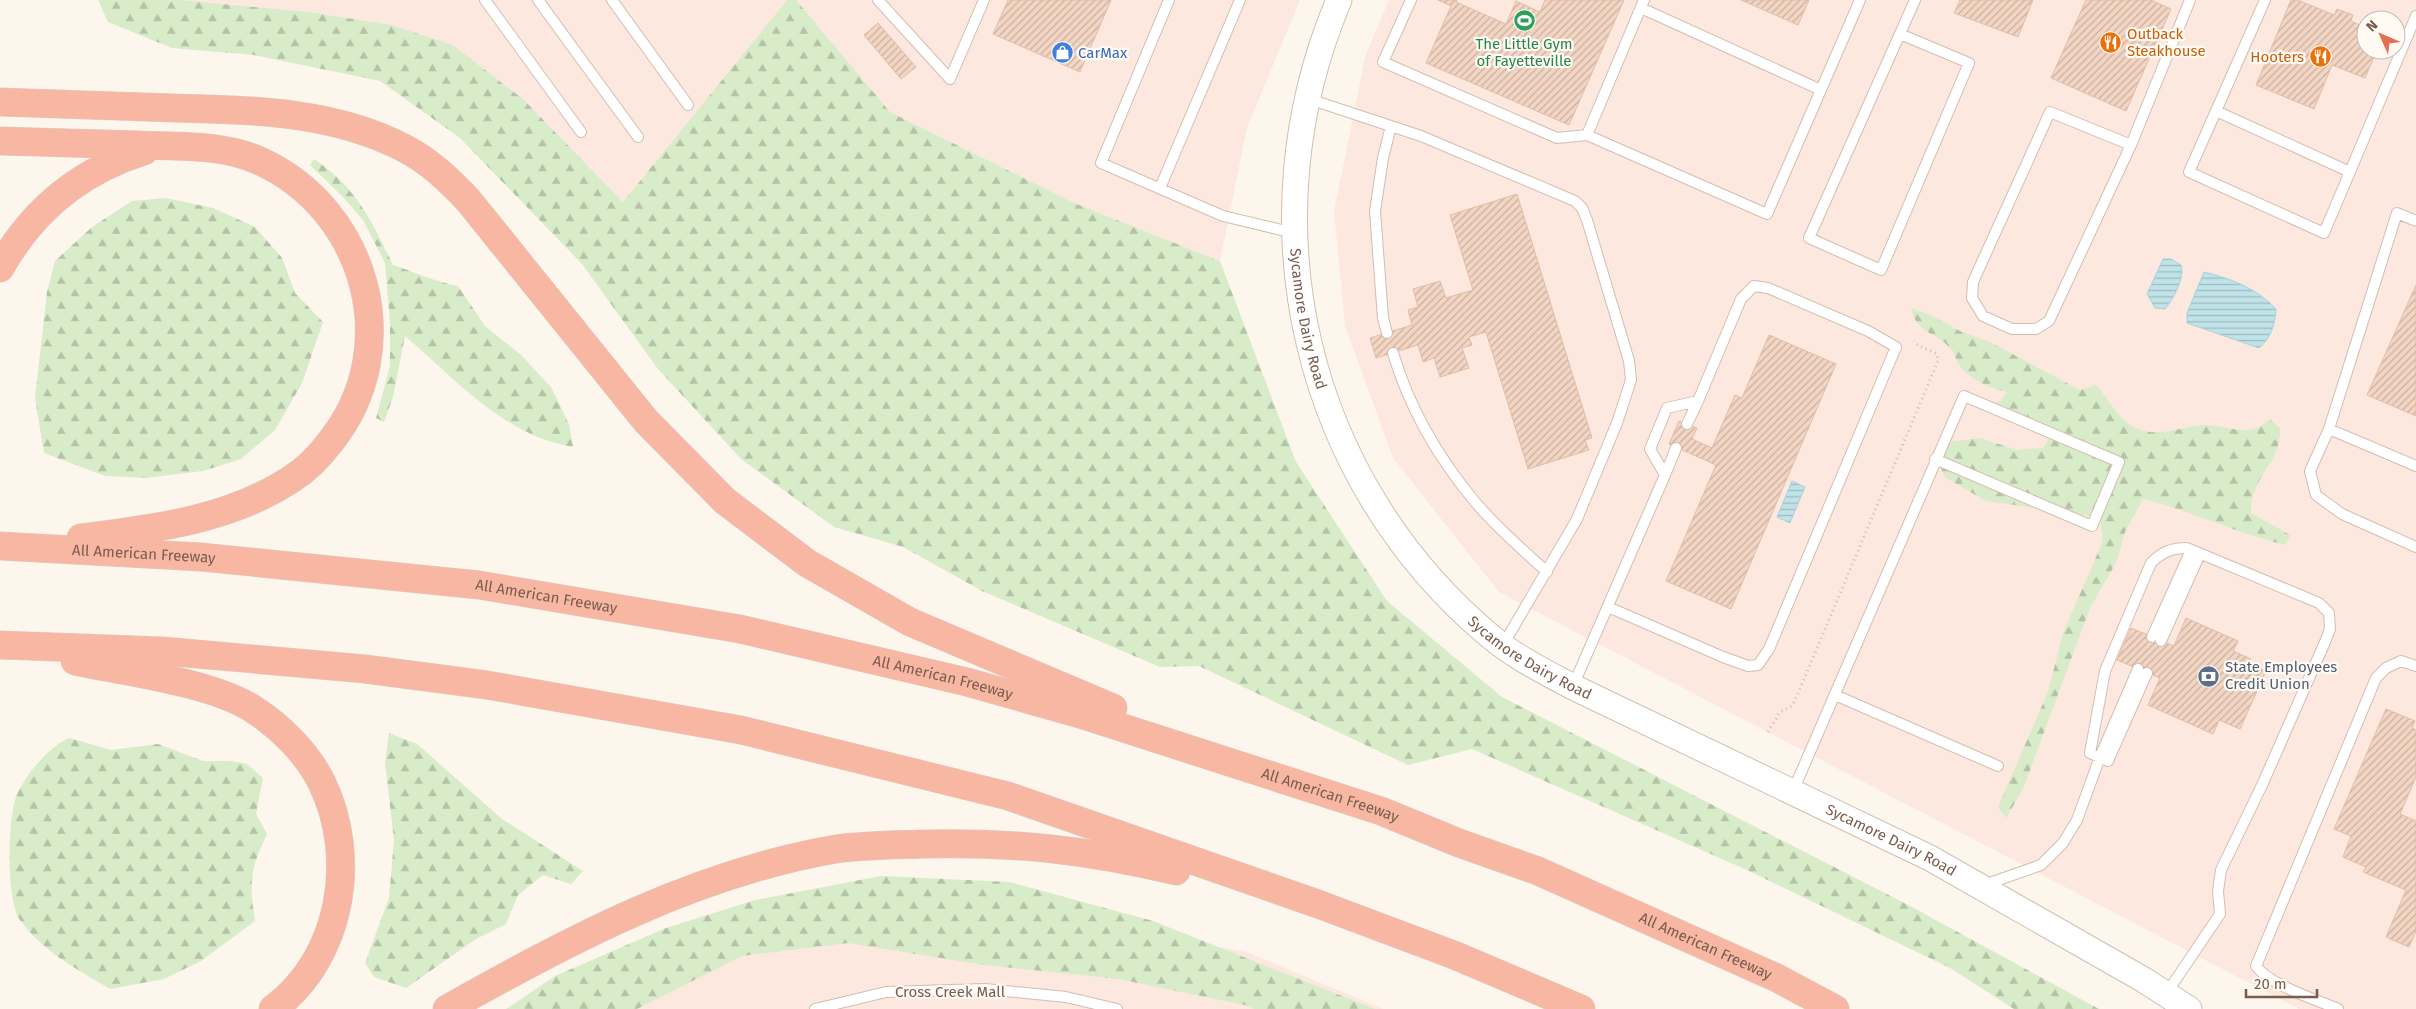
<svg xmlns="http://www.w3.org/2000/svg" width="2416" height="1009" font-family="'Fira Sans',sans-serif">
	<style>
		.commercial { fill: #fde8e0; fill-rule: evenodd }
		.forest { fill: url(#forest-firs) }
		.water { fill: url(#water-rules); stroke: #a5d3da }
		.building { fill: url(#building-hatch); stroke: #e6bba3 }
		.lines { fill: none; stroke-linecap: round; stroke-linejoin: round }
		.service-casing { stroke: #d1beb0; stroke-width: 12 }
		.tertiary-casing { stroke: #d1beb0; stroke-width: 27 }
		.motorway-casing { stroke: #dad1cd; stroke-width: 29 }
		.path { stroke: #d9b8a5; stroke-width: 3; stroke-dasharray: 1 4; stroke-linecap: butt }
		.service { stroke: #fff; stroke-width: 10 }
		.tertiary { stroke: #fff; stroke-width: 25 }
		.motorway { stroke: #f7b7a3; stroke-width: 28 }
		.labels { text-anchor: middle; stroke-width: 4.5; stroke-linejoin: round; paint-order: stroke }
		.food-label { font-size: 15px; fill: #c56008; stroke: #fffaf3; text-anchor: start }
		.leisure-label { font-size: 15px; fill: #27864d; stroke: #fffaf3 }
		.shop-label { font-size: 15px; fill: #366cbe; stroke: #fffaf3; text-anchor: start }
		.street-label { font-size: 15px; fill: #7a5c4d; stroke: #fffaf3 }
		.service-label { font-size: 15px; fill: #4e5e75; stroke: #fffaf3; text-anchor: start }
	</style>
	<defs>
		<pattern id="forest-firs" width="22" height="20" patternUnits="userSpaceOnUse" patternTransform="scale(1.25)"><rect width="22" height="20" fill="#d8ecc9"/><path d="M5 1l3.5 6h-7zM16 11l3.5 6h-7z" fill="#b4c2a5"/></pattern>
		<pattern id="water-rules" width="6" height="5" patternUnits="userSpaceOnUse" patternTransform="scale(1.25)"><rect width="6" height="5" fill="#bfe3e8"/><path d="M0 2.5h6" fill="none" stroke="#a0bbbe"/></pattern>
		<pattern id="building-hatch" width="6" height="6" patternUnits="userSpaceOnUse" patternTransform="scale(1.25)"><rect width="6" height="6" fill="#f3d5c3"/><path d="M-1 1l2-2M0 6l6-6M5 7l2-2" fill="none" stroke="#cab0a1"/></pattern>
	</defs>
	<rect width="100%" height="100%" fill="#fdf6ec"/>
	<path class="commercial" d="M179 0H787L623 202 524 100 453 45Z
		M796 0H1300L1247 128 1220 261 1074 203 890 112Z
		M1389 0H2416V1009H2299L1499 592 1393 458 1345 326 1334 211 1365 57ZM2366 20H2396V50H2366Z
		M1048 918 1247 952 1383 1009H572L695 940Z"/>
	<path class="forest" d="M98 0H179L308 12 391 25 453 45 524 100 623 202 787 0H796L890 112 1074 203 1220 261 1296 462 1387 601 1502 697 1912 907 2099 1009H2014L1950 968 1747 870 1472 749 1408 765 1199 666 1160 667 982 591 903 547 834 527 741 459 658 369 582 264 460 138 380 81 254 55 172 48 108 22Z
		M314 159C356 187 372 221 393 265 415 272 436 282 458 286L485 326 521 355 551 387 569 424 573 447C505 436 455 379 405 336L393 397 384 422 376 418 390 366V322L385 263 363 220 343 197 310 165Z
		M166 198 213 208 255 227 282 258 295 293 323 322 302 383 275 430 241 459 203 471 145 478 105 476 44 453 35 398 47 292 55 261 92 227 132 201Z
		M1911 308 1929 314 1962 332 1990 342 2080 390 2096 385C2111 401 2118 421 2138 429 2160 438 2182 426 2203 425 2221 424 2239 434 2257 428 2261 427 2266 422 2270 419L2280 428C2281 465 2250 476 2251 513L2290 535 2286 545C2237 534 2192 511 2143 499L2125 532 2117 561 2090 608 2023 789 2006 818 1998 807 2048 692 2063 633 2103 541 2100 520 2085 515 1986 501 1946 478 1934 458 1950 442 1980 438 2017 450 2043 448 2051 436 1986 405 2001 401 2007 392C1990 389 1970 379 1960 366 1956 361 1955 353 1950 348 1937 332 1916 334 1911 308Z
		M389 733 417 744 502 819 583 871 571 884 543 875 518 895 506 924 476 939 406 988 374 977 365 963 389 898 394 840 385 763Z
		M69 738 111 750 158 744 203 761H231L247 764 263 778 256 814 267 834C250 870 249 881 255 921L201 961 164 979 110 989C77 969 43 952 20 920 6 900 8 824 15 800 22 778 48 747 69 738Z
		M881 876 1010 882 1153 921 1375 1009H1254L1245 1005 1118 979 984 965 848 943 742 956 637 1009H506L555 976 666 928 755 900Z"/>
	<path class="water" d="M2163 259H2171L2181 265C2185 278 2174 298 2165 309L2155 308 2147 294Z
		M2204 272C2230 278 2258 289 2276 309 2275 325 2271 338 2259 348L2187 323V313Z
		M1792 481 1805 487 1790 523 1777 517Z"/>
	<path class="building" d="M1008 0H1111L1080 72 993 34Z
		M1438 0H1457L1456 2 1506 24 1516 1 1540 12 1545 0H1624L1569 125 1426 63 1451 6Z
		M1741 0H1809L1798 25Z
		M1960 0H2033L2018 37 1954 13Z
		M2086 0H2151L2171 9 2126 111 2051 78Z
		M2291 0H2298L2334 15 2337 9 2353 15 2351 21 2366 28V50H2377L2365 78 2332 65 2314 109 2256 85Z
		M878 23 916 67 901 79 864 35Z
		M1517 194 1592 438 1585 440 1589 450 1528 469 1486 332 1469 337 1472 345 1462 348 1469 368 1440 377 1434 358 1423 362 1418 345 1376 358 1370 338 1412 325 1408 310 1418 307 1413 289 1440 281 1446 298 1473 290 1450 215Z
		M2416 285V416L2367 395Z
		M1769 335 1836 364 1731 609 1666 581 1716 465 1669 444 1679 421 1697 428 1692 439 1712 448 1735 395 1742 398Z
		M2186 618 2238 641 2233 651 2251 659 2249 663 2266 671 2240 729 2219 720 2213 734 2148 705 2160 678 2117 660 2131 628 2174 646Z
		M2386 709 2415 721 2412 728 2416 730V777L2400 814 2416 821V931L2409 947 2386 937 2406 890 2363 872 2366 867 2343 857 2351 836 2334 829Z"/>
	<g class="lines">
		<defs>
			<path id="service" d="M485 0 581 132
				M538 0 638 137
				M612 0 688 105
				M878 0 950 79 984 0
				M1169 0 1101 163 1223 216 1294 233
				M1411 0 1383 62 1557 138 1587 135 1767 214 1860 0
				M2265 0 2189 172 2324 233 2416 16
				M1641 8 1821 90
				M1900 34 1969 63 1881 270 1809 238 1915 0
				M1309 99 1421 136 1575 201 1582 208 1587 220 1629 361 1631 380 1617 423 1577 519 1503 645
				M2216 111 2350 172
				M1587 135 1644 0
				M2131 145 2050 112 1973 282 1972 298 1983 316 2012 329H2036L2049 321 2131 145 2190 0
				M1160 188 1240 0
				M2416 221 2397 213 2329 429 2310 471 2316 495 2342 514 2416 547
				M1387 333 1383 318 1375 211 1383 158 1391 126
				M1393 353C1409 407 1439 459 1476 503 1497 528 1523 550 1547 572
				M1687 424 1698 401
				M2329 429 2416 466
				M1665 475 1676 448
				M2152 637 2191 550
				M2161 641 2200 554
				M2147 673 2108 761 2090 753 2105 671 2151 563C2162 552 2171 548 2187 548L2319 603 2329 613 2330 629 2325 642 2263 783 2221 870 2218 891 2220 914 2166 994
				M1573 686 1665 475 1650 449 1667 408 1698 401 1741 299 1754 286 1768 288 1868 331 1896 347 1769 649 1758 665 1748 666 1723 657 1608 607
				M1835 695 1998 766
				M1793 791 1964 396 2119 462 2092 526 1935 459
				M1984 885 2041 865 2063 843 2077 820 2100 757 2138 669
				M815 1009 886 992 985 989 1066 997 1117 1009
				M2338 1009C2315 999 2271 986 2256 966L2376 678 2386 668 2401 661 2416 666"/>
			<g id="tertiary">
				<path id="s1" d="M1339 0C1244 224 1304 481 1491 637 1515 657 1545 672 1573 687L1930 858 2144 980 2189 1009"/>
			</g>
			<g id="motorway">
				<path d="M0 102C58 104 116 106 174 108 252 110 333 111 404 148 429 161 448 179 468 200L646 421 725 501 807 563 910 622 1113 708"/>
				<path d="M0 141C47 142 93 144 140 145 180 147 223 144 260 161 367 210 405 348 331 441 320 456 306 470 290 480 229 520 152 529 81 538"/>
				<path d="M0 268C33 209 80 171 144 151"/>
				<path id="s2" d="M0 546 201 557 479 585 740 629 967 682 1080 714 1381 811 1459 843 1538 871 1777 978 1835 1009"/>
				<path d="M0 645 163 651 365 669 487 685 741 730 1008 796 1318 904 1454 955 1581 1009"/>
				<path d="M75 661C126 672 211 682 253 709 281 727 307 753 322 783 358 858 342 958 273 1009"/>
				<path d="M447 1009C569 940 696 873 836 849 865 845 896 845 925 844 1015 842 1088 850 1176 871"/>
			</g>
		</defs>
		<use href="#service" class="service-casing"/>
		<use href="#tertiary" class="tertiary-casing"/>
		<use href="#motorway" class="motorway-casing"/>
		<path class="path" d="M1768 732 1780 712 1792 706 1796 698 1938 361 1937 354 1916 344 1914 341"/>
		<use href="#service" class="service"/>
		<use href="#tertiary" class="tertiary"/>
		<use href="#motorway" class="motorway"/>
	</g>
	<defs>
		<symbol id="stadium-disc" viewBox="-11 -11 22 22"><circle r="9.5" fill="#2e9e5b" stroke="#fffaf3"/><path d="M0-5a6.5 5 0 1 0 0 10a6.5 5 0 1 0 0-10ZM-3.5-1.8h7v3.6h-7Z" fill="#fff"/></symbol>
		<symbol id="restaurant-disc" viewBox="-11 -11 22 22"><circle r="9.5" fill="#e8710a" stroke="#fffaf3"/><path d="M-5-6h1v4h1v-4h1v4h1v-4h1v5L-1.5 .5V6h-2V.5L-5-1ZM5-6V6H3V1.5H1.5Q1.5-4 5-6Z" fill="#fff"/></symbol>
		<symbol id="shop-disc" viewBox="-11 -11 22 22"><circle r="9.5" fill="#3f7fe0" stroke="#fffaf3"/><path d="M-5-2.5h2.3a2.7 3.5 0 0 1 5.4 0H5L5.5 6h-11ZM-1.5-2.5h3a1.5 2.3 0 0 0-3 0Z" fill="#fff"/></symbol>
		<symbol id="bank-disc" viewBox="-11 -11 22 22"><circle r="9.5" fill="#5c6f8a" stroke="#fffaf3"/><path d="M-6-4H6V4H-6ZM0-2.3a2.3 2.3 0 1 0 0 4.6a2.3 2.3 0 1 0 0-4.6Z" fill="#fff"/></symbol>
	</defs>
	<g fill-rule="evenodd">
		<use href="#stadium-disc" x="1512" y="8" width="25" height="25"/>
		<use href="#restaurant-disc" x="2098" y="30" width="25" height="25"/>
		<use href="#shop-disc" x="1050" y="40" width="25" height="25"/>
		<use href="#restaurant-disc" x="2308" y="44" width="25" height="25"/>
		<use href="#bank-disc" x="2196" y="664" width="25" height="25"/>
	</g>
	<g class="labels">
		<g class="food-label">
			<text x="2127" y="39">Outback<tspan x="2127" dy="17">Steakhouse</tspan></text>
			<text x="2304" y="62" text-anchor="end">Hooters</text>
		</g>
		<g class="leisure-label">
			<text x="1524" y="49">The Little Gym<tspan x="1524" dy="17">of Fayetteville</tspan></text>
		</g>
		<g class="shop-label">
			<text x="1078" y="58">CarMax</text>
		</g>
		<g class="street-label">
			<text dy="5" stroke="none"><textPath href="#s1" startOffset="326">Sycamore Dairy Road</textPath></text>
			<text dy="5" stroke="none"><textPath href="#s2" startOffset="144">All American Freeway</textPath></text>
			<text dy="5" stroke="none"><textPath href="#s2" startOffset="549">All American Freeway</textPath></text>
			<text dy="5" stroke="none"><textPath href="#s1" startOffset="746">Sycamore Dairy Road</textPath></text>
			<text dy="5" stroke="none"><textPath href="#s2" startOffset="954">All American Freeway</textPath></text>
			<text dy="5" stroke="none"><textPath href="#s2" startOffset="1359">All American Freeway</textPath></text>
			<text dy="5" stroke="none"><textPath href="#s1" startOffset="1151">Sycamore Dairy Road</textPath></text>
			<text dy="5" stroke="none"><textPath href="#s2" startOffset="1764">All American Freeway</textPath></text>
			<text x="950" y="997">Cross Creek Mall</text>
		</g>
		<g class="service-label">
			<text x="2225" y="672">State Employees<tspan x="2225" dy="17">Credit Union</tspan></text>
		</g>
	</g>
	<g transform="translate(2381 35) rotate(315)"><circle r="24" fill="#fffaf3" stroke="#cabbb1"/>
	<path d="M0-4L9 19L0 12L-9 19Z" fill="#e76f51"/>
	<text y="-8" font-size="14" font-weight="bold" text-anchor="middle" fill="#7a5c4d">N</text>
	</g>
	<path d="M2246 989v8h71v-8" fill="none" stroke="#7a5c4d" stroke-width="2.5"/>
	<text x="2254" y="989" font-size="15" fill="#7a5c4d" stroke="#fffaf3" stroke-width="4" paint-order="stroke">20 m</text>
</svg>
